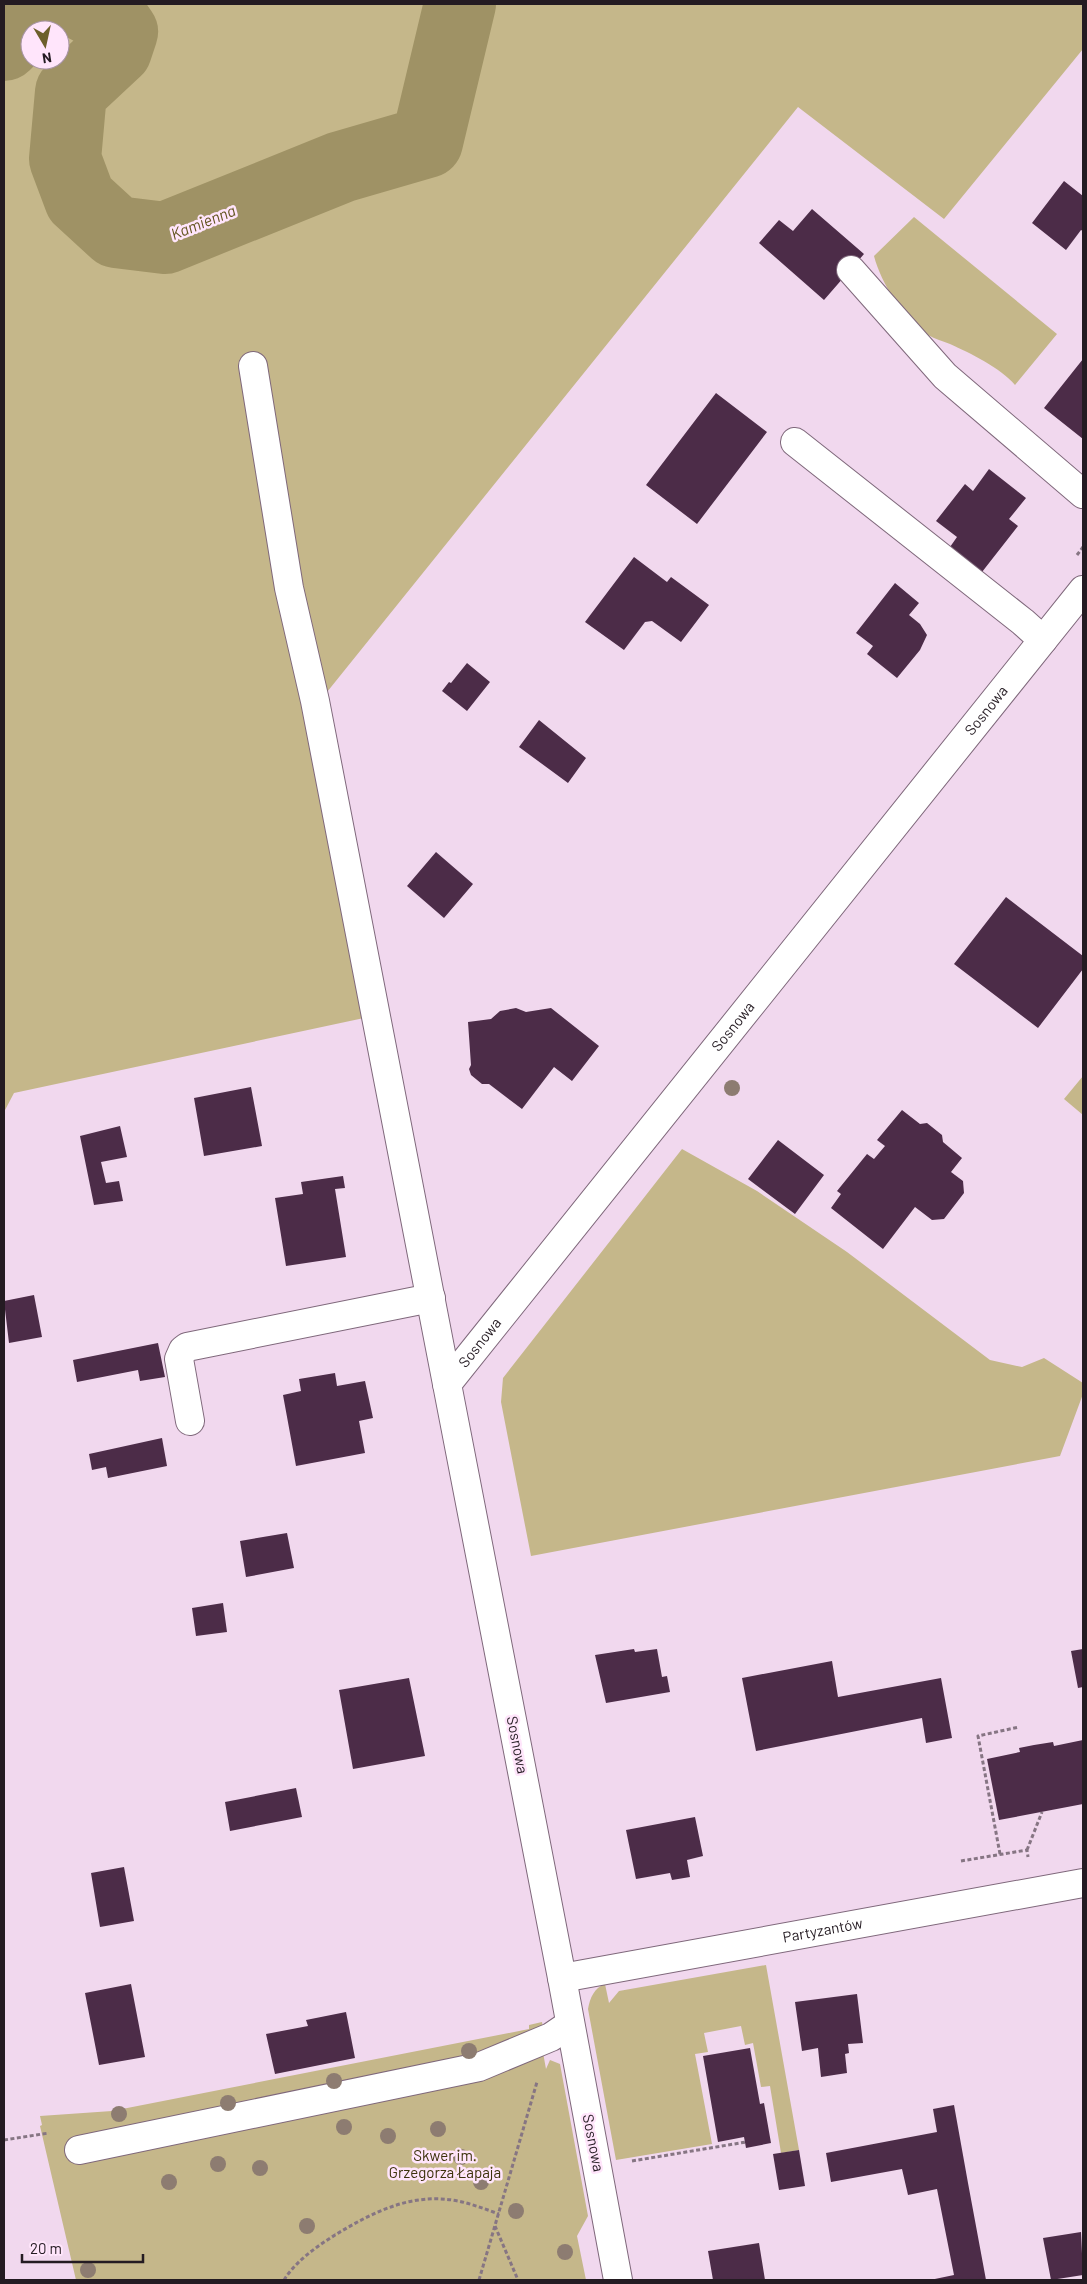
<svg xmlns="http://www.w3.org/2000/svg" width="1087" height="2284" font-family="Barlow,sans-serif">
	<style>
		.green { fill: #c5b78a; fill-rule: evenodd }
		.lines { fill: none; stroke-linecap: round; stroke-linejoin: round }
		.river { stroke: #9f9265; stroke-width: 72 }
		.building { fill: #4c2c48 }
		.minor-casing { stroke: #7f687b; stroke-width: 30 }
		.path { stroke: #867583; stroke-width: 3; stroke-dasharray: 4 2.5; stroke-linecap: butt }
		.minor { stroke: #fff; stroke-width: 28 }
		.tree { fill: #8d7c71 }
		.labels { text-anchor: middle; stroke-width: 5; stroke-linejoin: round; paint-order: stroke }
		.street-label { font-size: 15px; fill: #241b22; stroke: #ffe5fb }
		.park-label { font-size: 15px; fill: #3b310a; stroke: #ffe5fb }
		.water-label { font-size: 16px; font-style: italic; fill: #63541e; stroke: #ffe5fb }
	</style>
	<rect width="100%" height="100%" fill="#f1d8ee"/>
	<path class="green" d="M4 4H1083V49L944 219 798 107 319 702 378 1015 14 1093 4 1112ZM30 30H60V60H30Z
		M914 217 1057 334 1015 385C1001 368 970 353 950 344 943 341 935 339 928 335 904 320 881 283 874 256Z
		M1083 1076V1115L1064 1099Z
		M682 1149 757 1191 847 1252 990 1360 1022 1367 1044 1358 1083 1383V1394L1060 1456 531 1556 501 1402 503 1378Z
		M766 1965 799 2150 781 2153 770 2086 761 2087 753 2043 745 2045 741 2026 704 2033 708 2052 695 2054 712 2144 616 2160 588 2009C590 1998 594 1988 605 1984L609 2003 619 1991Z
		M542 2022 544 2035 540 2036 546 2069 550 2060 560 2064 588 2216 577 2236 586 2280H76L40 2126 42 2125 40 2116 112 2111 529 2029V2025Z"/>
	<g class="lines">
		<path class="river" d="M81 4 115 22 122 32 116 50 71 92 65 159 80 199 116 232 165 238 341 167 427 142 460 4
			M4 45 45 4"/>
	</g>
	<path class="building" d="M1064 181 1083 196V231L1081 230 1066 250 1032 223Z
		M812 209 864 254 824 300 759 243 779 220 793 231Z
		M1083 359V439L1044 408Z
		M716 393 767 432 697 524 646 485Z
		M989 469 1026 498 1009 519 1018 526 982 572 950 547 957 537 936 521 965 484 973 491Z
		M634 557 667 582 671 577 709 605 681 642 652 621 645 622 624 650 585 622Z
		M895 583 919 603 909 615 920 624 927 635 920 650 897 678 867 654 873 646 856 633Z
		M467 663 490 682 467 711 442 691 449 682 451 683Z
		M539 720 586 758 568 783 519 747Z
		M436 852 473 884 444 918 407 886Z
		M1006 897 1083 956V969L1038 1028 954 964Z
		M516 1008 526 1012 551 1008 599 1046 572 1081 554 1067 522 1109 489 1084H482L471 1075 469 1069 471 1065 468 1022 491 1019 500 1011Z
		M251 1087 262 1146 204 1156 194 1098Z
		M902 1110 920 1124 927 1123 942 1135 943 1142 962 1158 951 1172 963 1181 964 1193 944 1219 932 1220 915 1207 883 1249 831 1208 841 1194 837 1191 867 1154 874 1159 885 1146 877 1140Z
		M120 1126 127 1157 101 1162 106 1183 119 1181 123 1201 94 1205 80 1136Z
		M778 1140 824 1175 795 1214 748 1179Z
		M343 1176 345 1188 335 1189 346 1257 286 1266 275 1198 303 1194 301 1182Z
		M34 1295 42 1337 9 1343 4 1301Z
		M158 1343 165 1377 140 1381 138 1370 77 1382 73 1360Z
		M335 1373 337 1386 365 1381 373 1418 359 1421 365 1453 296 1466 283 1395 301 1391 299 1379Z
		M162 1438 167 1466 108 1478 106 1467 92 1470 89 1454Z
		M287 1533 294 1568 246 1577 240 1541Z
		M223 1603 227 1632 196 1636 192 1608Z
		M634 1649 635 1652 657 1649 662 1677 667 1676 670 1692 606 1703 595 1655Z
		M1083 1649V1687L1078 1688 1071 1651Z
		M832 1661 838 1697 941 1678 952 1738 926 1743 922 1718 756 1751 742 1678Z
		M409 1678 425 1756 353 1769 339 1690Z
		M1083 1740V1804L999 1820 987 1759 1020 1752 1019 1748 1034 1745 1053 1742 1054 1746Z
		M296 1788 302 1817 230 1831 225 1802Z
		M695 1817 703 1856 687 1860 690 1877 672 1880 670 1873 636 1879 626 1830Z
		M124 1867 134 1921 100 1927 91 1873Z
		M131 1984 145 2057 99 2065 85 1993Z
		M857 1994 863 2043 848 2044 849 2053 845 2054 847 2073 821 2077 818 2048 802 2051 795 2002Z
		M346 2012 355 2058 275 2074 266 2034 308 2026 306 2020Z
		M750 2048 760 2104 764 2103 771 2143 746 2148 744 2137 718 2142 703 2056Z
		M954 2105 968 2183 986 2280H930L954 2275 937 2189 908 2195 902 2169 831 2182 826 2153 937 2132 933 2109Z
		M799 2150 805 2186 779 2190 773 2154Z
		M1081 2232 1083 2275 1051 2280 1043 2238Z
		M759 2243 765 2280H713L708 2251Z"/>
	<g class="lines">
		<defs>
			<g id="minor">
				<path d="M851 270 945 376 1083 494"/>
				<path d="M253 366 289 588 315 701 447 1384"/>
				<path d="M795 442 1023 622 1043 640"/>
				<path d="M190 1421 179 1359 183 1350 187 1347 431 1298"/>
				<path id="s1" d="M562 1978 1083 1883"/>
				<path d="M79 2150 479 2067 551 2037 570 2024"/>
				<path id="s2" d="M618 2280 562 1978 447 1384 1083 590"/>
			</g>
		</defs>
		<use href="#minor" class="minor-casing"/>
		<path class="path" d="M1077 555 1083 547
			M1027 1850 1042 1812
			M1000 1854 978 1736 1019 1727
			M961 1861 1027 1850 1028 1857
			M4 2140 49 2133
			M632 2161 746 2142
			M495 2226 518 2280
			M284 2280C296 2261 316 2247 335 2235 373 2212 412 2192 458 2201 472 2204 485 2209 499 2214
			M479 2280 537 2082"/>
		<use href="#minor" class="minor"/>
	</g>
	<g class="tree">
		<circle cx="732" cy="1088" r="8"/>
		<circle cx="469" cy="2051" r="8"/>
		<circle cx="334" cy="2081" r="8"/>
		<circle cx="228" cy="2103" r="8"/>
		<circle cx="119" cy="2114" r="8"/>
		<circle cx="344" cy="2127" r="8"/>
		<circle cx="438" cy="2129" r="8"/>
		<circle cx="388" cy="2136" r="8"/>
		<circle cx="461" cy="2157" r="8"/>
		<circle cx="218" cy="2164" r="8"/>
		<circle cx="260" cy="2168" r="8"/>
		<circle cx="169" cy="2182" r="8"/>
		<circle cx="481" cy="2182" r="8"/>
		<circle cx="516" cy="2211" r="8"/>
		<circle cx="307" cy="2226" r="8"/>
		<circle cx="565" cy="2252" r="8"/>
		<circle cx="88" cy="2270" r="8"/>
	</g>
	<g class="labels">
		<g class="street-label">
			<text dy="5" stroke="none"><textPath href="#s2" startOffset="1775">Sosnowa</textPath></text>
			<text dy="5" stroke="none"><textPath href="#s2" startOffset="1370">Sosnowa</textPath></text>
			<text dy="5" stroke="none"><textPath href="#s2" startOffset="965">Sosnowa</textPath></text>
			<text transform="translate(517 1745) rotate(79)" y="5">Sosnowa</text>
			<text dy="5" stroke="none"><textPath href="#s1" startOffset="265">Partyzantów</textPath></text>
			<text transform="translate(593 2143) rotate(79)" y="5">Sosnowa</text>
		</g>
		<g class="park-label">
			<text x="445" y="2161">Skwer im.<tspan x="445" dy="17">Grzegorza Łapaja</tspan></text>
		</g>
		<g class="water-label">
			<text transform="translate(203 222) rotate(-22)" y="6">Kamienna</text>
		</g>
	</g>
	<rect width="1087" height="2284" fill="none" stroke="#241b22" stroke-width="10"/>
	<g transform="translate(45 45) rotate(171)"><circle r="24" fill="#ffe5fb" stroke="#a794a4"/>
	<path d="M0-4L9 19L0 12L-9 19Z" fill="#6d5f2c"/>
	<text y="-8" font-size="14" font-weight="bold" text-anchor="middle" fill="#241b22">N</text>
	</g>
	<path d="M22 2254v8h121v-8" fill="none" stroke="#241b22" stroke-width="2.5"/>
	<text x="30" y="2254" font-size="15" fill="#241b22" stroke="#ffe5fb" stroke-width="4" paint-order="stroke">20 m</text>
</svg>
